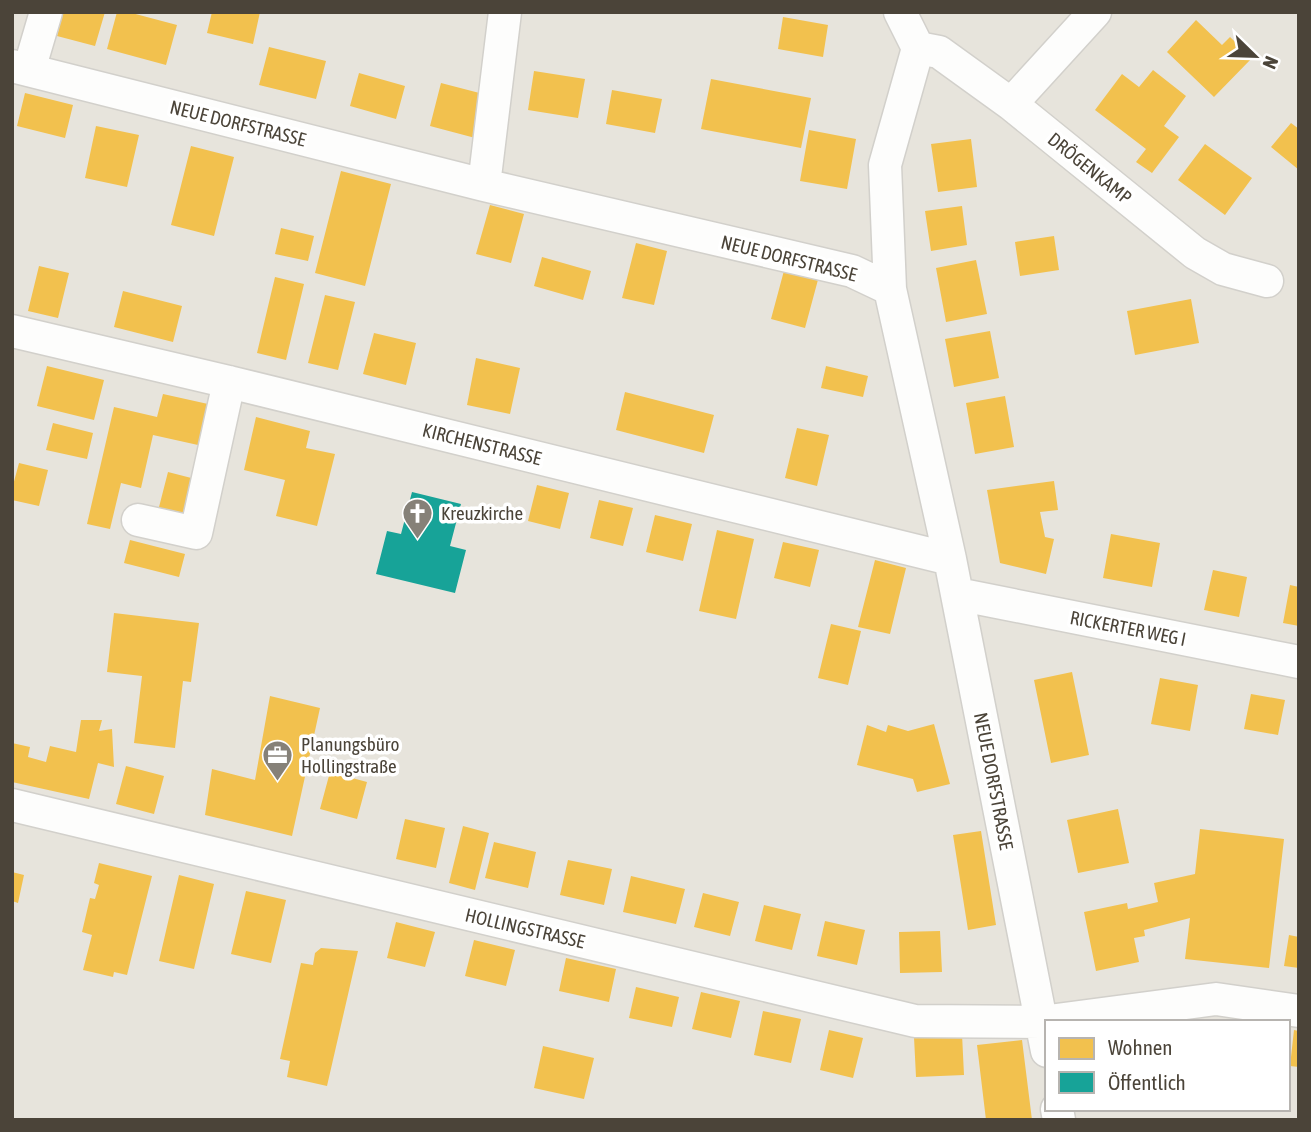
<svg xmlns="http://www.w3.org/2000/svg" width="1311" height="1132" font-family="'Asap Condensed',sans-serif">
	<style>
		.residential { fill: #e7e4dc; fill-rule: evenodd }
		.homes { fill: #f2c14e }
		.public { fill: #17a398 }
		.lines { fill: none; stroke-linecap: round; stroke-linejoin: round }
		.minor-casing { stroke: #d2d0cb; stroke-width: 35 }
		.minor { stroke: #fdfdfc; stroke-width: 32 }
		.labels { text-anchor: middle; stroke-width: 7; stroke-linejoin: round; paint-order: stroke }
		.street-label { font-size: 19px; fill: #4b4439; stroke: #fff }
		.poi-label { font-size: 19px; fill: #4b4439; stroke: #fff; text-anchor: start }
	</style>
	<rect width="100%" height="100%" fill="#f4f2ee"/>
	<path class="residential" d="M12 12H1299V1120H12ZM1047 1022H1288V1109H1047Z"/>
	<path class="homes" d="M63 12H105L95 46 57 36Z
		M117 12H128L177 25 166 65 107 49Z
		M212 12H260L253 44 207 33Z
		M783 17 828 25 823 57 778 49Z
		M1196 20 1222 45 1230 37 1252 58 1214 97 1167 52Z
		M269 47 326 61 316 99 259 85Z
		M1153 70 1186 96 1164 126 1179 137 1152 173 1136 162 1146 149 1095 110 1122 74 1139 87Z
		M534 71 585 79 578 118 528 110Z
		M359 73 405 86 396 119 350 106Z
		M711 79 811 98 801 148 701 129Z
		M441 83 491 96 479 139 430 126Z
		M612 90 662 99 655 133 606 124Z
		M25 93 73 105 65 138 17 126Z
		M1291 123 1299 129V170L1271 147Z
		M96 126 139 135 127 187 85 178Z
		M809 130 856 139 847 189 800 181Z
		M971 139 977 187 938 192 931 144Z
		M1205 144 1252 178 1225 215 1178 180Z
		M191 146 234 157 214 236 171 225Z
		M341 171 391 184 365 286 315 273Z
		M490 205 524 214 511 263 476 254Z
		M962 206 967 245 931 251 925 211Z
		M281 228 314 236 308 261 275 254Z
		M1054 236 1059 270 1020 276 1015 242Z
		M636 243 667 251 654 305 622 298Z
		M542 257 591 271 583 300 534 286Z
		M976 260 987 314 946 322 936 268Z
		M39 266 69 273 58 318 28 311Z
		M785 267 819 276 805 328 771 319Z
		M275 277 304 284 286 360 257 353Z
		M123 291 182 306 173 342 114 327Z
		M325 295 355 302 338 370 308 363Z
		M1191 299 1199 343 1135 355 1127 311Z
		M990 331 999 378 954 387 945 339Z
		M374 333 416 343 406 385 363 374Z
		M476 358 520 368 510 414 467 405Z
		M47 366 104 380 94 420 37 406Z
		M826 366 868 376 863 397 821 388Z
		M625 392 714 415 704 453 616 430Z
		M163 394 217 406 207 447 153 435 141 488 121 483 110 529 87 524 114 407 157 417Z
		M1005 396 1014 447 975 454 966 403Z
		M256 417 310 431 306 448 335 454 317 526 276 516 285 480 244 470Z
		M53 423 93 433 87 459 46 450Z
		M797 428 829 435 817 486 785 478Z
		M19 463 48 470 39 506 12 500V489Z
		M168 472 203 481 194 520 158 511Z
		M1054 481 1058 510 1040 512 1045 537 1054 539 1046 574 1000 563 987 490Z
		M537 485 569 493 560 529 528 521Z
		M599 500 633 508 623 546 590 538Z
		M655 515 692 524 683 561 646 552Z
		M717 530 754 539 736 619 699 611Z
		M1111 534 1160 543 1152 587 1103 578Z
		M130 540 185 554 179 577 124 563Z
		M783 542 819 550 810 587 774 578Z
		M875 560 906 568 890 634 858 627Z
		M1213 570 1247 577 1239 617 1204 610Z
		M1290 585 1299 587V626L1283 623Z
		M114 613 199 623 191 682 183 681 175 748 134 743 142 676 107 672Z
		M831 624 861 631 848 685 818 678Z
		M1072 672 1089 755 1051 763 1034 680Z
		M1160 678 1198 685 1190 731 1151 724Z
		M1251 694 1285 700 1278 735 1244 729Z
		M270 696 320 708 292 836 205 815 212 769 255 780Z
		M81 720H102L99 731 112 729 114 767 98 763 89 799 12 782V743L30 747 28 757 46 762 50 746 76 752Z
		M934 724 950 784 917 792 913 779 857 765 867 725 886 732 888 725 908 731Z
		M126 766 164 776 154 814 116 804Z
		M330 772 367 782 357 819 320 809Z
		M1118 809 1129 863 1078 873 1067 820Z
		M405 819 445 828 436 868 396 859Z
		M463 826 489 833 475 890 449 883Z
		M1200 829 1284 839 1269 968 1185 959 1190 918 1144 930 1145 936 1134 938 1139 962 1096 971 1084 912 1127 903 1128 909 1158 902 1154 883 1195 874Z
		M981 831 996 925 968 930 953 835Z
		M494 842 536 852 528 888 485 878Z
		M568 860 612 869 604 905 560 895Z
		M99 863 152 876 127 975 114 972 113 977 83 970 92 935 82 932 90 898 95 899 99 885 94 883Z
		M12 872 24 875 18 903 12 901Z
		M179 875 214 884 194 969 159 961Z
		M631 876 685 889 676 924 623 912Z
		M246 891 286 900 271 963 231 954Z
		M703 893 739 902 730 936 694 927Z
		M764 905 801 914 792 950 755 941Z
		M825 921 865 930 857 965 817 956Z
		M396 922 435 932 425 967 387 958Z
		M940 931 942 972 900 973 899 932Z
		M1289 935 1299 937V968L1284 966Z
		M474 940 515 950 506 986 465 976Z
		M321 948 358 951 327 1086 287 1077 290 1061 280 1059 301 963 313 965 315 953Z
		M566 958 616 969 609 1002 559 991Z
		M636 987 679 997 672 1027 629 1018Z
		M701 992 740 1001 731 1038 692 1029Z
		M763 1011 801 1019 791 1063 754 1055Z
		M829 1030 863 1038 853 1078 820 1070Z
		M1294 1030 1299 1031V1067L1290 1066Z
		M962 1034 964 1075 916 1077 914 1037Z
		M1022 1040 1032 1120H986L977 1045Z
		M543 1046 594 1058 584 1099 534 1088Z"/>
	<path class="public" d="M412 492 461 504 450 546 466 550 455 593 376 574 387 531 401 534Z"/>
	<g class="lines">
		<defs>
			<path id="minor" d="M918 48 939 52 1011 104 1195 253 1223 269 1267 281
				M12 66 484 185 852 271 890 289 950 559 1047 1051
				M29 70 46 12
				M1011 104 1095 12
				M484 185 505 12
				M890 289 885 165 918 48 900 12
				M12 331 229 382 950 559
				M138 520 196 533 229 382
				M957 594 1299 662
				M12 805 915 1021 1041 1022 1216 999 1299 1011
				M1057 1109 1059 1120"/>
		</defs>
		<use href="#minor" class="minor-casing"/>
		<use href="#minor" class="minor"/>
	</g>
	<defs>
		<symbol id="church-pin" viewBox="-11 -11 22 30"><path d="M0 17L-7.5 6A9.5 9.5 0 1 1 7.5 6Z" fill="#868178" stroke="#fff"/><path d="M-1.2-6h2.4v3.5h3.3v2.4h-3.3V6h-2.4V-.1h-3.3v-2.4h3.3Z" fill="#fff"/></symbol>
		<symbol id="office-pin" viewBox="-11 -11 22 30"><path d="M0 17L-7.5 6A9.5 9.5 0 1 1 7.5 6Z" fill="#868178" stroke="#fff"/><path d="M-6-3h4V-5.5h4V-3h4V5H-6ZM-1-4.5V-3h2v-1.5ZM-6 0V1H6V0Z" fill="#fff"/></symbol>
	</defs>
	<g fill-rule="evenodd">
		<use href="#church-pin" x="400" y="496" width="35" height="47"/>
		<use href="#office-pin" x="260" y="738" width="35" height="47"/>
	</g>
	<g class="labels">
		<g class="street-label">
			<text transform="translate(238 123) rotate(14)" y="7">NEUE DORFSTRASSE</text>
			<text transform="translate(1090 168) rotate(39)" y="7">DRÖGENKAMP</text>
			<text transform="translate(789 258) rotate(14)" y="7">NEUE DORFSTRASSE</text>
			<text transform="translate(482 444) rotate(14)" y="7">KIRCHENSTRASSE</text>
			<text transform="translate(1128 628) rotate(11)" y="7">RICKERTER WEG I</text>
			<text transform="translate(994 781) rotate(79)" y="7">NEUE DORFSTRASSE</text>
			<text transform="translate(525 928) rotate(13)" y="7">HOLLINGSTRASSE</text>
		</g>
		<g class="poi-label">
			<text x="441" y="520">Kreuzkirche</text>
			<text x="301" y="751">Planungsbüro<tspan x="301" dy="22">Hollingstraße</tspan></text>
		</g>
	</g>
	<rect width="1311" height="1132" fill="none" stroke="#4b4439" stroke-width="28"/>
	<rect x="1045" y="1020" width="245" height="91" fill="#ffffff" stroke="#b7b4b0" stroke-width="2"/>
	<rect x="1059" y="1038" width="35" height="21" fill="#f2c14e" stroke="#b7b4b0" stroke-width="2"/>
	<text x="1108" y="1055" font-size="21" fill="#4b4439">Wohnen</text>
	<rect x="1059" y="1072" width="35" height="21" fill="#17a398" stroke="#b7b4b0" stroke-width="2"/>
	<text x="1108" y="1090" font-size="21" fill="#4b4439">Öffentlich</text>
	<g transform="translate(1255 56) rotate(113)" stroke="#ffffff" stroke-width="5" paint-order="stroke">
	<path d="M0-5L12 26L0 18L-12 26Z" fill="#4b4439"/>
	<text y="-10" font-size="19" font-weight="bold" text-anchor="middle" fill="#4b4439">N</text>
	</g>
</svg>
